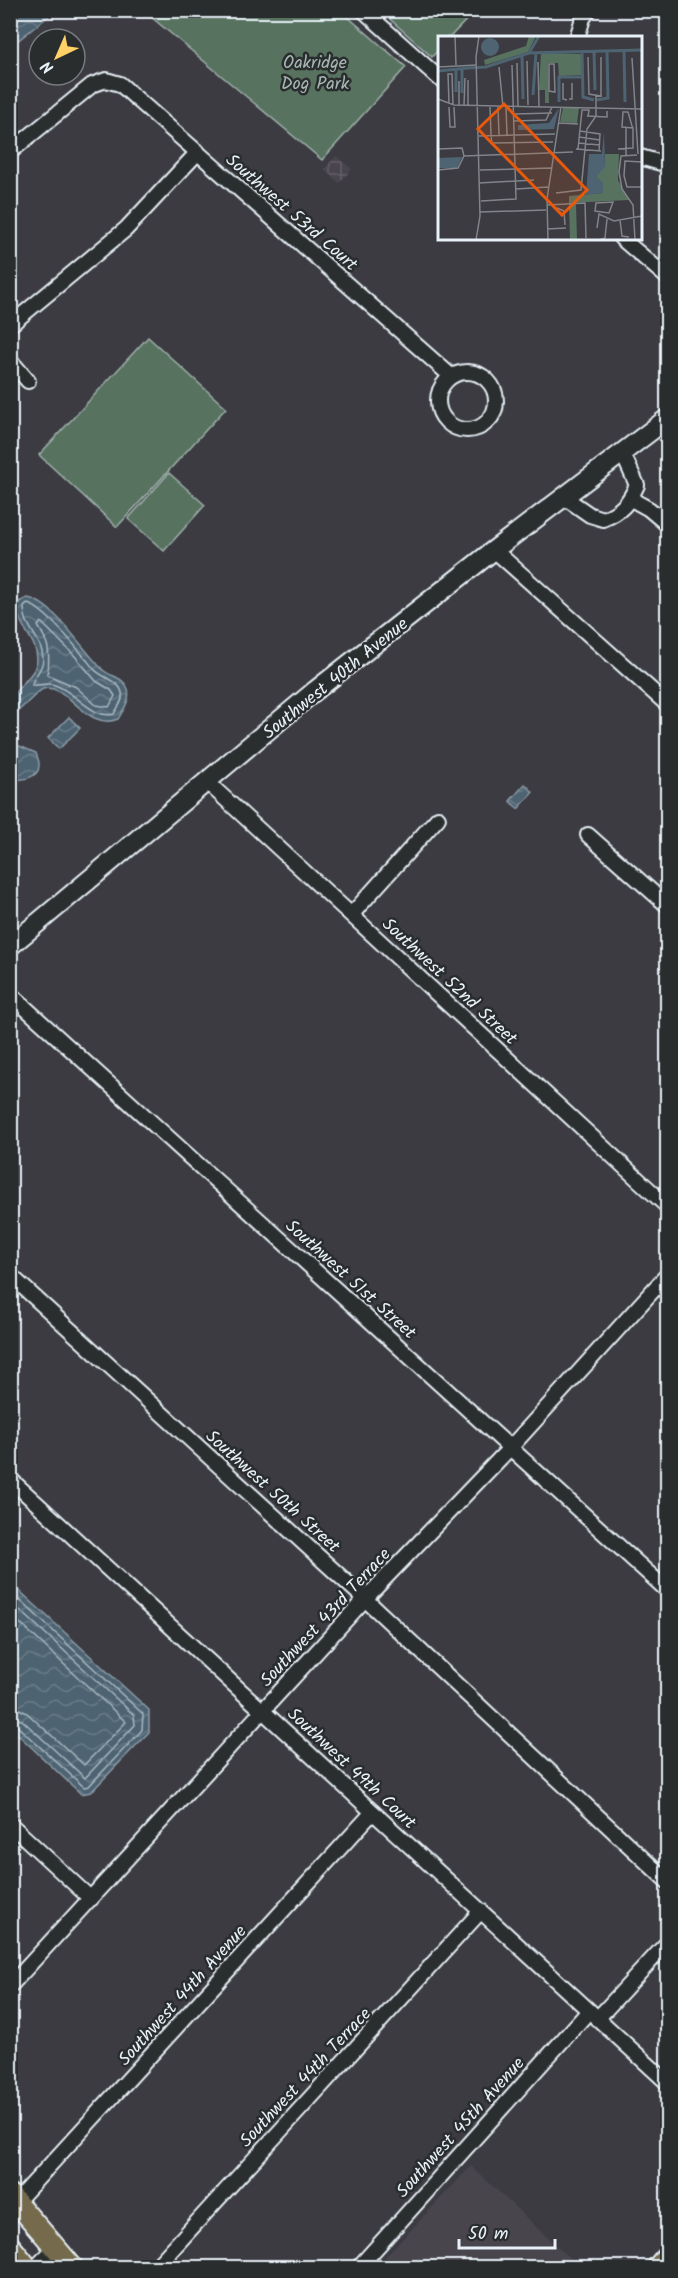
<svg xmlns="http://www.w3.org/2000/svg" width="678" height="2278" font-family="Kalam,sans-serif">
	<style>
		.built { fill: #49454e }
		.industrial { fill: url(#industrial-grid) }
		.green { fill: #587260; stroke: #a0b2ac; stroke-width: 1.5 }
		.water { fill: url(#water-waves); stroke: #8c9ca8; stroke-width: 1.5 }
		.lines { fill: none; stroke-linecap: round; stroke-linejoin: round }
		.shore { stroke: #aab9c2; stroke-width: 1.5 }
		.street-casing { stroke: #e8f1f8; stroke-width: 18 }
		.secondary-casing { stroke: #e8f1f8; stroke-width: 22 }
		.primary-casing { stroke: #e8f1f8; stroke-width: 24 }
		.street { stroke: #2a2d2e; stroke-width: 14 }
		.secondary { stroke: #2a2d2e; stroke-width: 18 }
		.primary { stroke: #756b4b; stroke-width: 20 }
		.labels { text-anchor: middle; stroke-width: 5; stroke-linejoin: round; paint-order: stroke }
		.park-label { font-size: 18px; fill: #a7b8b4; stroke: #2a2d2e }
		.street-label { font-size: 18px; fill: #e8f1f8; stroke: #2a2d2e }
		.inset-river { fill: none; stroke: #4e6472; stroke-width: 3 }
		.inset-road { fill: none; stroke: #81848a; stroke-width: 1.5 }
		.view { fill: #e8590c; fill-opacity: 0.15; stroke: #e8590c; stroke-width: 3 }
		.inset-edge { fill: none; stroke: #e8f1f8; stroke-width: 3 }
	</style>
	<defs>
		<pattern id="industrial-grid" width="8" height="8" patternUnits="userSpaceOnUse" patternTransform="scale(1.5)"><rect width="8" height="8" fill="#49454e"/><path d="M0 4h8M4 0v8" fill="none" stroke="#636068"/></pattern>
		<pattern id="water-waves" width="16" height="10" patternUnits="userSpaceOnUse" patternTransform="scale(1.5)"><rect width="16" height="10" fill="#4e6472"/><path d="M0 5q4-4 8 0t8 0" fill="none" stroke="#687b87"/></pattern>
	</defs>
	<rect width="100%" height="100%" fill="#3c3b41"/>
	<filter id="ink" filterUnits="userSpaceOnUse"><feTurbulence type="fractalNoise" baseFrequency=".0167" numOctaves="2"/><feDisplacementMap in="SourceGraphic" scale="12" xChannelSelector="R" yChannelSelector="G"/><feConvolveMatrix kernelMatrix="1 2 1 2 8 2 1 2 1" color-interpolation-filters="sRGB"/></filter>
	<g filter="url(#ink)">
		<path class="built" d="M471 2166 579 2267H376Z"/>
		<path class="industrial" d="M336 156 352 169 339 183 324 169Z"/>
		<path class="green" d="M144 11H341L406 67 322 160Z
			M381 11H475L450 37 440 38 439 49 432 57Z
			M148 337 226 408 117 527 39 455Z
			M169 473 205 505 164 551 128 519Z"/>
		<path class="water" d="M11 10H55V11L11 46Z
			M27 598C53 601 84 652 103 670 111 677 124 677 128 689 131 700 123 710 118 719 86 732 68 682 43 689 37 691 21 711 11 716 11 712 9 706 10 702 14 687 37 676 37 659 37 637 13 624 19 602Z
			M69 717 80 728 59 749 48 738Z
			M10 742 36 753C37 757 39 760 39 764 40 778 21 782 11 777Z
			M525 784 533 792 518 809 510 801Z
			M11 1583 149 1710V1732L91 1792 81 1794 11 1728Z"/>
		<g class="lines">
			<path class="shore" d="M27 604C45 607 82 654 94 669 102 678 120 681 122 693 124 701 117 708 114 714 93 720 76 692 55 685 47 682 40 686 32 685 33 676 43 670 43 659 43 639 23 626 24 607Z
				M41 622 74 655 96 681 111 690 115 696 109 707 96 705 76 687 48 675C49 653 51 646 38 626Z
				M10 1591 143 1714 142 1730 89 1786 84 1787 17 1726 10 1724
				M10 1601 134 1715 135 1725 85 1778 22 1720 10 1717
				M10 1614 126 1722 84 1765 27 1713 19 1709 10 1708"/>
			<defs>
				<path id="street" d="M363 10 440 79
					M577 38 583 18 589 10
					M10 152 92 85 106 80 120 84 451 376
					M640 157 668 165
					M621 238 668 278
					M10 325 126 229 198 152
					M10 360 28 381
					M438 401a29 29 0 1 1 58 0a29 29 0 1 1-58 0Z
					M564 497 590 515 603 519C621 512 629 503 637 485L622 452
					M631 499 649 509 668 525
					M494 550 668 705
					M207 782 668 1207
					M588 835 668 906
					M352 914 438 818
					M10 994 668 1591
					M10 1275 365 1599 668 1882
					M10 1479 668 2083
					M10 1824 91 1899
					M10 1986 365 1599 510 1448 668 1274
					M597 2019 668 1942
					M17 2201 373 1812
					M35 2268 56 2247
					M155 2268 481 1911
					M358 2268 589 2011"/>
				<path id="secondary" d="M10 946 316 690 494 550 668 418"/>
				<path id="primary" d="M10 2195 73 2268
					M10 2246 28 2268
					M657 2268 668 2255"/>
			</defs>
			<use href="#street" class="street-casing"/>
			<use href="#secondary" class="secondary-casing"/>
			<use href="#primary" class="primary-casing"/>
			<use href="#street" class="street"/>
			<use href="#secondary" class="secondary"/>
			<use href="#primary" class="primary"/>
		</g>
	</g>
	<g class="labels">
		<g class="park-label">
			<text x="315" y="68">Oakridge<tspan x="315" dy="21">Dog Park</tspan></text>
		</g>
		<g class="street-label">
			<text transform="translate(292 212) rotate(41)" y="6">Southwest 53rd Court</text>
			<text transform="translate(335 678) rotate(-39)" y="6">Southwest 40th Avenue</text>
			<text transform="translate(450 981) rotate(43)" y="6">Southwest 52nd Street</text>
			<text transform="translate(351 1279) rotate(42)" y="6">Southwest 51st Street</text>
			<text transform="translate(273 1491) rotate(42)" y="6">Southwest 50th Street</text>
			<text transform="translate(325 1617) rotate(-47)" y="6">Southwest 43rd Terrace</text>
			<text transform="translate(352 1768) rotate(43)" y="6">Southwest 49th Court</text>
			<text transform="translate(182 1995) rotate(-48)" y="6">Southwest 44th Avenue</text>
			<text transform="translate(305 2077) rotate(-47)" y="6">Southwest 44th Terrace</text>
			<text transform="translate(460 2127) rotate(-48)" y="6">Southwest 45th Avenue</text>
		</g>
	</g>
	<g transform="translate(438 36)">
		<rect width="204" height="204" fill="#3c3b41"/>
		<path d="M103 17 143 18V39L121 40 120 27H110L111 67H107V54H101ZM167 118H181L180 144 191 164 131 167V160L165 157V147L158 141 167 127ZM131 168H138L139 204H132Z" fill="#587260"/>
		<path d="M91 0H98L90 16 47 29 46 24 88 10ZM125 72H141L139 87 122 86Z" fill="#587260"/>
		<path d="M43 11a9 9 0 1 1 18 0a9 9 0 1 1-18 0ZM121 72 116 93 80 94V89L111 87ZM166 96 167 131 158 141 165 147V157L148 159 151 118H164ZM24 121 19 132H0V122Z" fill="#4e6472"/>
		<path class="inset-river" d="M144 15 145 61 156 64M156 15 157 54M186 15 187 66M91 17 204 14M84 20 85 63M30 32 48 31 91 17 101 0M24 33V57M18 34V56M0 35 30 32M95 59 98 16M159 64 170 62 169 15M121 66V41H144"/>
		<path class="inset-road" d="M17 0 18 29M150 21 151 58 163 60V21M194 22 200 118M89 25 90 69M100 26 101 71M79 27 80 70M111 28H116L117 56 111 55ZM0 31 39 29M61 31 65 71M30 44V69M21 45V69M125 47V63L129 64M0 63 16 69 204 73M131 63H134V47M11 67 10 38H14L15 69M26 69 27 42M11 71 12 91H17L16 71M52 71 53 99M60 71 61 99M68 71 69 99M76 78 114 77M149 80 169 81V75M76 85 108 84 114 71M121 87 140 88M142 95 162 98 161 115M41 100 117 98M53 100 54 107 115 106M141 101 162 104M140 107 162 109M0 113 24 112 26 120 135 116M138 113 163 115M140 113 144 74H151L150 81M180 113 195 112V92L194 90 190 76H185L184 91 195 92M188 119V92M204 126 187 125 186 140 189 151H204M0 134 20 132 26 120M42 134 113 132M41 147 96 144M78 153 110 151M118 157 143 154 149 93 158 80V59M43 165 78 163 74 29M175 166 171 177 157 175 158 167ZM109 169 147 167 148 202M119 172 126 175 127 189M42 176 108 174M182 184 184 200 191 201M159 192 161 178 176 185 204 180M109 193 128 192M38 204 42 180 38 21 41 0M110 204 109 163 123 71M161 204 167 202 169 183M197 204 195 169 184 153 181 136 183 120 199 119"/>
		<path class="view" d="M66 68 149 154 124 179 40 93Z"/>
		<rect width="204" height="204" class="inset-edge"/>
	</g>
	<rect width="678" height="2278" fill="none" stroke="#2a2d2e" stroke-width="36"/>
	<rect x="18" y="18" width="642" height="2242" fill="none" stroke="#e8f1f8" stroke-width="2" filter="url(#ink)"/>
	<g transform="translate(57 57) rotate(224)"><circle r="28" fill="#2a2d2e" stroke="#767b7f" stroke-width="1.5"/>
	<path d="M0-4.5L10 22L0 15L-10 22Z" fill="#ffd166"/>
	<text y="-9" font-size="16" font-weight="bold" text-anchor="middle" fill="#e8f1f8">N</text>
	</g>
	<path d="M459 2239v9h96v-9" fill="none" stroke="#e8f1f8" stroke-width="3"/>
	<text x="468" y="2239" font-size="18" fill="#e8f1f8" stroke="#2a2d2e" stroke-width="4.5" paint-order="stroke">50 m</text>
</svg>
